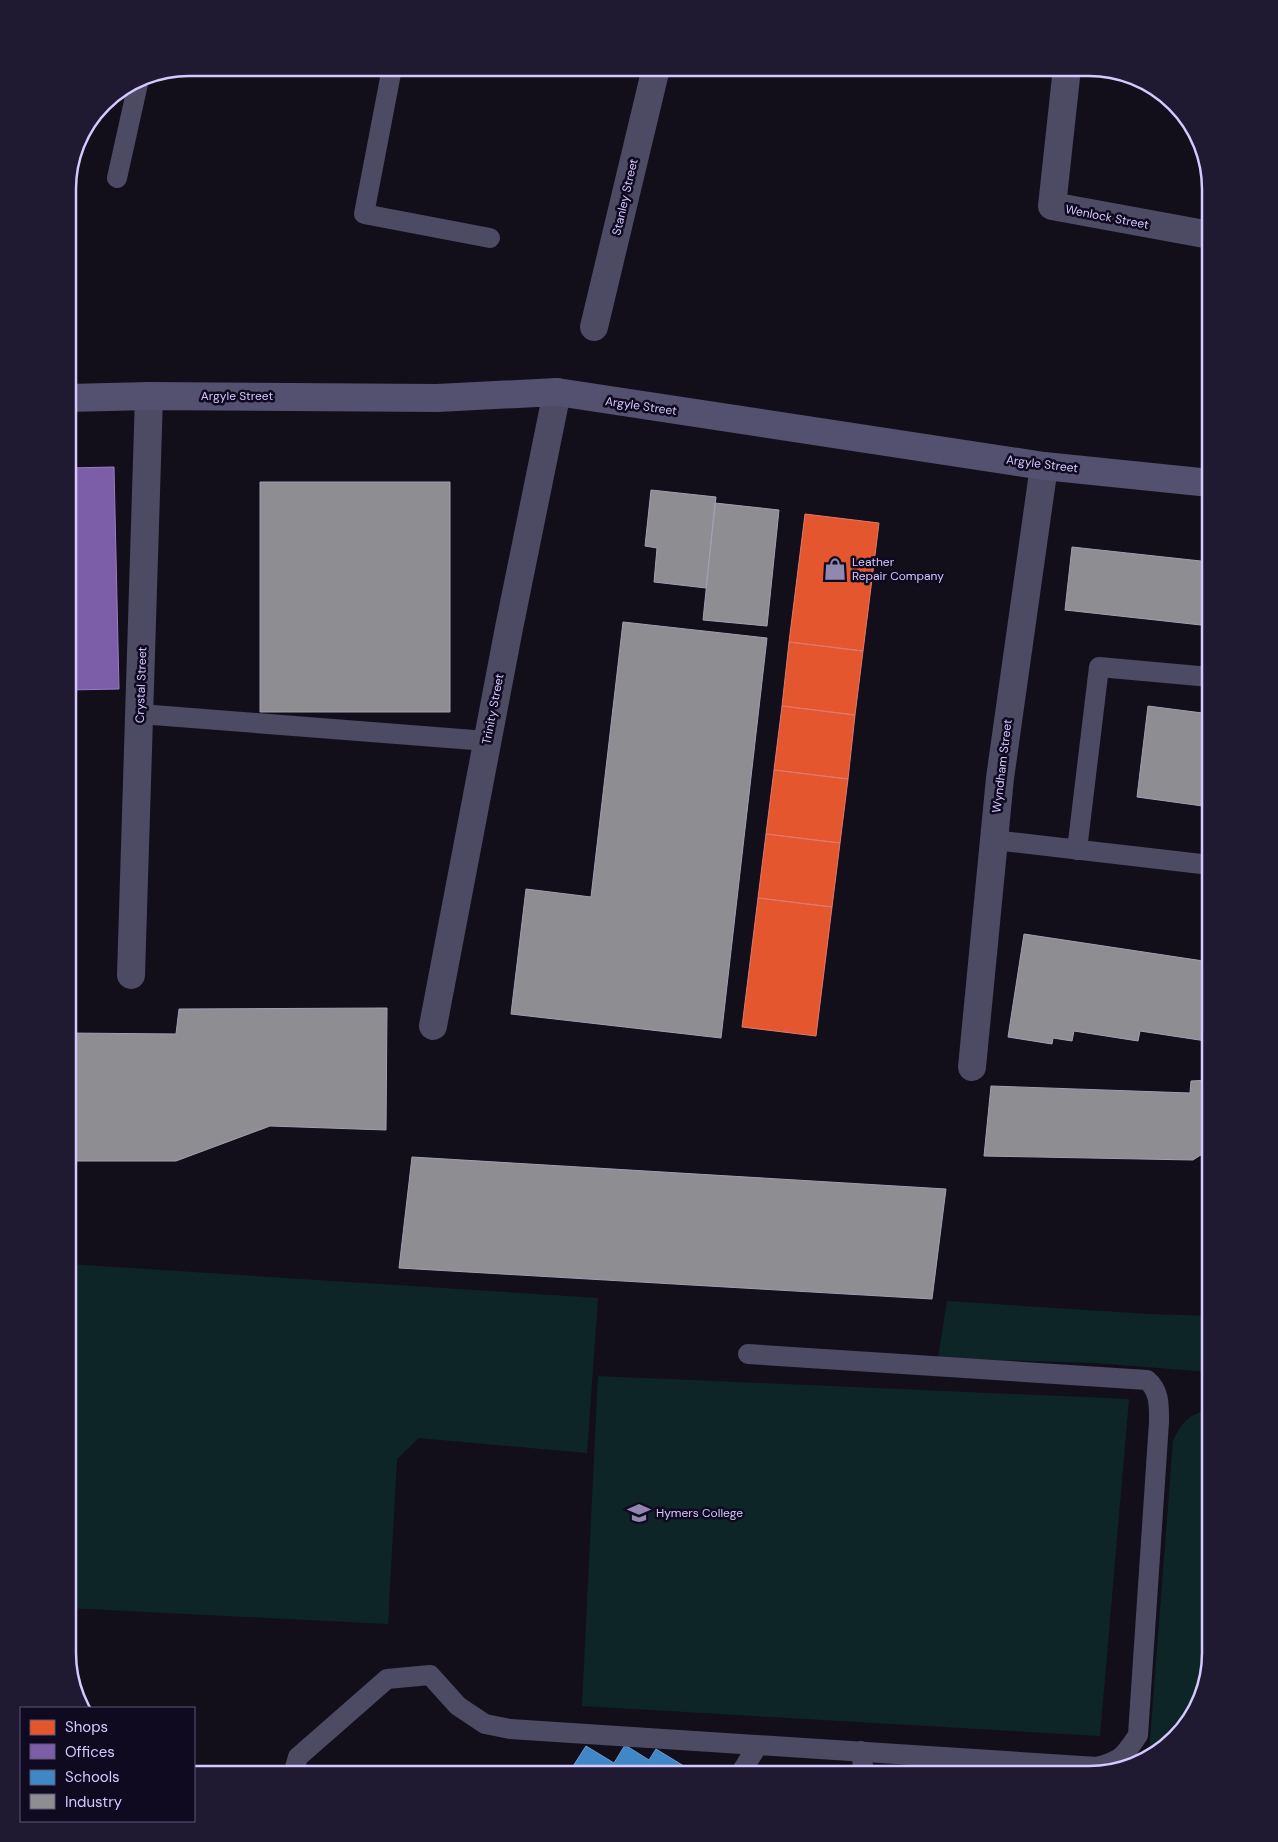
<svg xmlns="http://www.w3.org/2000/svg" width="1278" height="1842" font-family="'DM Sans',sans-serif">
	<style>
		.green { fill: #0e2528 }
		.shops { fill: #e4572e; stroke: #e0796d }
		.offices { fill: #7b5ea7; stroke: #967ec1 }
		.schools { fill: #3f88c5; stroke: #6c9cd6 }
		.industry { fill: #8d8d92; stroke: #a39fb3 }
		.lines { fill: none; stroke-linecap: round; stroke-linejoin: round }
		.lane { stroke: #4d4a64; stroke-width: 20 }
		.street { stroke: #4d4a64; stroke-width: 28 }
		.secondary { stroke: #54506f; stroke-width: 28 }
		.labels { text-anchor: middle; stroke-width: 5; stroke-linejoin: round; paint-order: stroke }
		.street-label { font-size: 12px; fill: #d5c9ff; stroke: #100a20 }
		.poi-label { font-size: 12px; fill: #d5c9ff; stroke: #100a20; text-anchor: start }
		.rim { fill: none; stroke: #d5c9ff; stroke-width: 2.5 }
	</style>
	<rect width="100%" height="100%" fill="#120f1b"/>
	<path class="green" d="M68 1264 598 1298 587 1453 419 1438 397 1459 388 1624 68 1608Z
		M947 1301 1149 1314 1210 1316V1372L1095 1363 938 1358Z
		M598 1376 1129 1399 1100 1736 582 1706Z
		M1210 1410V1653L1194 1714 1150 1758 1146 1759 1149 1753 1173 1441C1182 1422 1190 1413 1210 1410Z"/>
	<path class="shops" d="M805 514 879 523 863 651 789 642Z
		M789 642 863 651 855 715 782 706Z
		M782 706 855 715 848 779 774 770Z
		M774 770 848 779 840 843 766 834Z
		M766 834 840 843 832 907 758 898Z
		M758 898 832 907 816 1036 742 1027Z"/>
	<path class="offices" d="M114 467 119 689 68 690V468Z"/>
	<path class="schools" d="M625 1745 649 1760 656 1749 697 1774H568L586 1746 614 1763Z"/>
	<path class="industry" d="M260 482H450V712H260Z
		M651 490 716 497 706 588 654 582 657 548 645 546Z
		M715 503 779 510 767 626 703 620Z
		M1072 547 1210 562V626L1065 610Z
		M623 622 767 638 721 1038 511 1014 526 889 591 897Z
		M1148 706 1210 714V807L1137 797Z
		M1024 934 1210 962V1028H1208L1206 1041 1140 1031 1138 1041 1074 1031 1072 1041 1053 1038 1052 1044 1008 1037Z
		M387 1008 386 1130 270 1126 176 1161H68V1033L176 1034 179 1009Z
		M1210 1080V1149L1193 1160 984 1156 991 1086 1190 1093 1191 1081Z
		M412 1157 946 1189 932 1299 399 1268Z"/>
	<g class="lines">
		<path class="lane" d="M392 68 364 214 490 238
			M117 178 139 79
			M140 714 487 741
			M994 840 1210 865
			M1077 850 1099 667 1210 677
			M861 1751 864 1774
			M293 1774 298 1757 387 1679 430 1675 458 1706 485 1724 510 1729 1097 1767C1122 1760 1124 1756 1138 1735L1159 1422C1159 1406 1160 1391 1147 1380L748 1354
			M740 1774 758 1745"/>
		<path class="street" d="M1067 68 1052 206 1210 235
			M594 327 656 68
			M131 975 149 396
			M433 1026 509 628 557 392
			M972 1067 1000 778 1044 466"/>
		<path class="secondary" d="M68 398 149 396 437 398 557 392 1044 466 1210 483"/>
	</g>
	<defs>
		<symbol id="shop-bare" viewBox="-9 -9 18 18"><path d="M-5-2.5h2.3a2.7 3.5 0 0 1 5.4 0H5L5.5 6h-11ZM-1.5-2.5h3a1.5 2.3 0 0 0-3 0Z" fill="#9188af" stroke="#100a20" stroke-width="2.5" paint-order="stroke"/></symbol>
		<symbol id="school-bare" viewBox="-9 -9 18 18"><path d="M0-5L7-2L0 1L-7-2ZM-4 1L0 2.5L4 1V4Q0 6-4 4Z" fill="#9188af" stroke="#100a20" stroke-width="2.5" paint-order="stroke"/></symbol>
	</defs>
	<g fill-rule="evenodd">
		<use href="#shop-bare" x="819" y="553" width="32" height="32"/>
		<use href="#school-bare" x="623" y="1497" width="32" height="32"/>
	</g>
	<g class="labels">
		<g class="street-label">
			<text transform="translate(625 197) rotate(-77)" y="4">Stanley Street</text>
			<text transform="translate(1107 217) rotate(11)" y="4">Wenlock Street</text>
			<text x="237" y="400">Argyle Street</text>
			<text transform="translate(641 406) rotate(8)" y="4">Argyle Street</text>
			<text transform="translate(1042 464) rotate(7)" y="4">Argyle Street</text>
			<text transform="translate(141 685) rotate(-88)" y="4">Crystal Street</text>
			<text transform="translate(493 709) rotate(-79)" y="4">Trinity Street</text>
			<text transform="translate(1002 766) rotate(-83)" y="4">Wyndham Street</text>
		</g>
		<g class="poi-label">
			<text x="852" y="566">Leather<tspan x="852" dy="14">Repair Company</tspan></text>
			<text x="656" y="1517">Hymers College</text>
		</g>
	</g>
	<path d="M0 0H1278V1842H0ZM189 76H1089A113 113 0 0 1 1202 189V1653A113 113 0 0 1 1089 1766H189A113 113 0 0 1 76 1653V189A113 113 0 0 1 189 76Z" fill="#201932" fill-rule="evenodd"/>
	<path class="rim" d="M189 76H1089A113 113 0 0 1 1202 189V1653A113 113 0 0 1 1089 1766H189A113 113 0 0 1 76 1653V189A113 113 0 0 1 189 76Z"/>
	<rect x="20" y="1707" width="175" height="115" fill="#100a20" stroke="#5f5679"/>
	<rect x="30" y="1720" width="25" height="15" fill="#e4572e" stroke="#5f5679"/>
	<text x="65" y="1732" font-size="15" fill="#d5c9ff">Shops</text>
	<rect x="30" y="1744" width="25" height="15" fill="#7b5ea7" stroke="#5f5679"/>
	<text x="65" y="1757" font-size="15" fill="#d5c9ff">Offices</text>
	<rect x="30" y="1770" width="25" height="15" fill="#3f88c5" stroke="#5f5679"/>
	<text x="65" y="1782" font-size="15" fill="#d5c9ff">Schools</text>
	<rect x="30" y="1794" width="25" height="15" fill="#8d8d92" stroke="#5f5679"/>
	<text x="65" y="1807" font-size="15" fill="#d5c9ff">Industry</text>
</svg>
